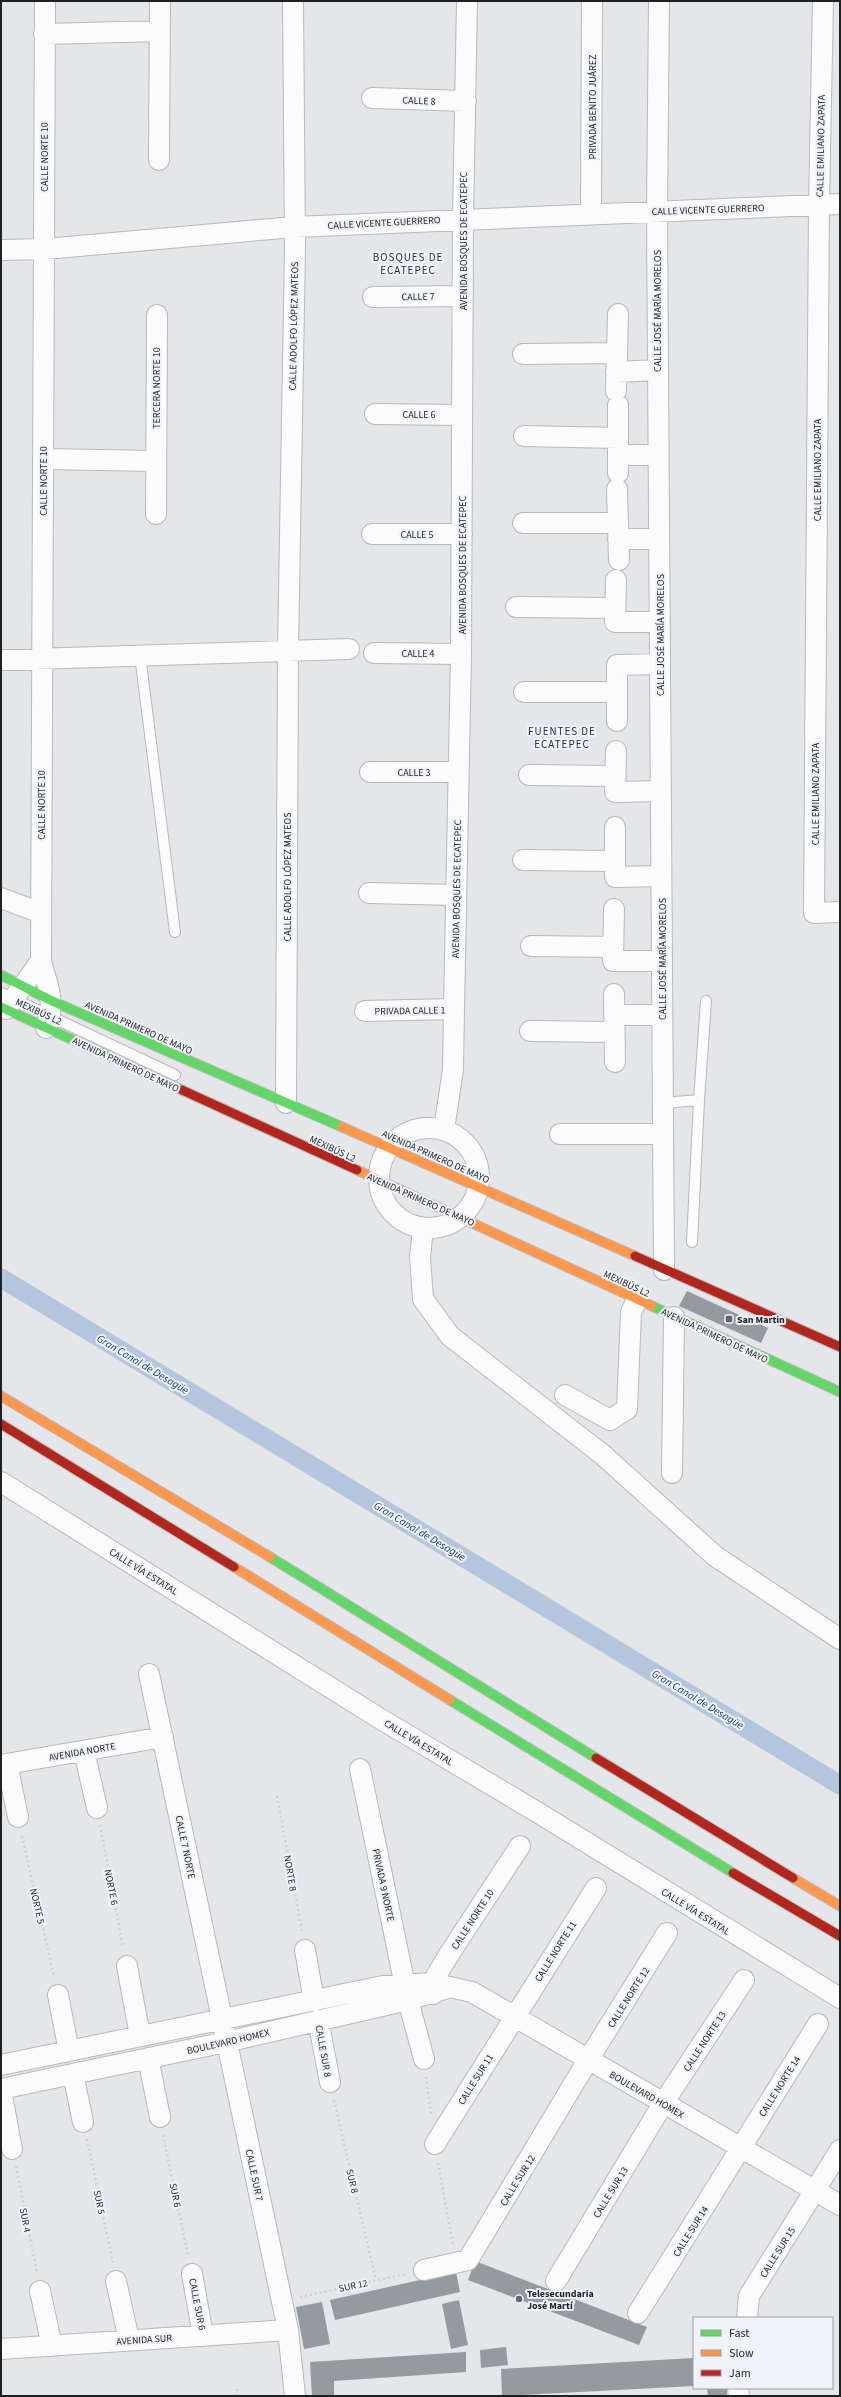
<svg xmlns="http://www.w3.org/2000/svg" width="841" height="2397" font-family="'Source Sans 3',sans-serif">
	<style>
		.lines { fill: none; stroke-linecap: round; stroke-linejoin: round }
		.canal { stroke: #b4c6de; stroke-width: 19 }
		.building { fill: #949aa0 }
		.lane-casing { stroke: #b7b9bb; stroke-width: 12 }
		.street-casing { stroke: #b7b9bb; stroke-width: 22 }
		.fast-casing { stroke: #b7b9bb; stroke-width: 11 }
		.slow-casing { stroke: #b7b9bb; stroke-width: 11 }
		.jam-casing { stroke: #b7b9bb; stroke-width: 11 }
		.path { stroke: #d0d1d1; stroke-width: 2.5; stroke-dasharray: 2 3; stroke-linecap: butt }
		.lane { stroke: #fbfbfc; stroke-width: 10 }
		.street { stroke: #fbfbfc; stroke-width: 20 }
		.fast { stroke: #63d668; stroke-width: 9 }
		.slow { stroke: #ff974d; stroke-width: 9 }
		.jam { stroke: #b3261e; stroke-width: 9 }
		.poi-dot { fill: #636568; stroke: #eff3f9; stroke-width: 1.5 }
		.labels { text-anchor: middle; stroke-width: 4; stroke-linejoin: round; paint-order: stroke }
		.street-label { font-size: 10px; fill: #1e2022; stroke: #eff3f9 }
		.poi-label { font-size: 10px; font-weight: bold; fill: #1e2022; stroke: #eff3f9; text-anchor: start }
		.neighbourhood-label { font-size: 11px; letter-spacing: 1px; fill: #2c2f34; stroke: #eff3f9 }
		.water-label { font-size: 11px; font-style: italic; fill: #10335e; stroke: #eff3f9 }
	</style>
	<rect width="100%" height="100%" fill="#e4e6e9"/>
	<g class="lines">
		<path class="canal" d="M1 1278 840 1785"/>
	</g>
	<path class="building" d="M687 1291 768 1328 761 1343 679 1306Z
		M475 2261 647 2327 639 2345 468 2280Z
		M456 2272 460 2292 335 2320 330 2300Z
		M459 2300 468 2345 451 2349 442 2304Z
		M322 2302 330 2344 304 2349 296 2307Z
		M506 2347 508 2365 481 2368 480 2350Z
		M466 2352V2372L334 2381V2396H312L310 2362Z
		M694 2358V2386L502 2396 501 2369Z
		M707 2388H727V2396H708Z"/>
	<g class="lines">
		<defs>
			<path id="lane" d="M140 655 175 932
				M1 993 175 1075
				M699 1100 706 1001
				M663 1103 699 1100 692 1242"/>
			<path id="street" d="M45 1 41 961C48 988 56 1000 46 1028
				M659 1 657 211 664 1270
				M823 1 819 204 814 913 840 912
				M44 34 160 31
				M372 98 466 101
				M159 160 160 1
				M591 213 592 1
				M1 250 45 249 294 227 840 204
				M373 297 463 296
				M523 354 617 353
				M616 372 658 370
				M616 391 618 314
				M375 414 462 415
				M524 436 618 438
				M618 455H658
				M43 459 156 461
				M618 473V405
				M617 489 619 560
				M156 514 157 315
				M523 523H618
				M372 534H462
				M618 539H659
				M616 580 615 622H660
				M516 607 615 608
				M374 653 461 654
				M1 660 349 649
				M524 692H617
				M617 721V665L660 664
				M616 751 615 792 661 791
				M370 772H458
				M529 775 616 776
				M615 827V877L661 876
				M523 860 615 861
				M369 893 455 895
				M1 898 41 913
				M614 909 613 961H662
				M531 946 613 947
				M614 994 615 1062
				M6 1009 41 961
				M365 1011 454 1009
				M614 1015H662
				M530 1031 614 1032
				M286 1103 288 650 295 248 293 1
				M379 1178a50 50 0 1 1 100 0a50 50 0 1 1-100 0Z
				M444 1129 453 1070 454 1009 461 654 463 218 467 1
				M560 1134H663
				M423 1228 420 1257 423 1299 450 1336 603 1455 715 1556 840 1639
				M565 1395 610 1420 627 1409 631 1312 637 1300
				M672 1473 674 1317
				M1 1482 379 1718 537 1812 840 1998
				M149 1674 288 2330 295 2396
				M84 1751 97 1808
				M7 1764 18 1817
				M1 1765 163 1737
				M360 1769 408 2000 424 2059
				M305 1950 314 2001
				M127 1966 140 2036
				M433 1994 432 1983 448 1956 520 1846
				M58 1995 69 2051
				M318 2020 330 2082
				M148 2058 160 2117
				M1 2065 383 1986 432 1983 472 1992 840 2205
				M73 2074 83 2122
				M1 2089 226 2042 408 2000 448 1988
				M1 2090 12 2149
				M435 2144 596 1888
				M424 2270 468 2260 588 2060 667 1933
				M192 2274 203 2335
				M116 2281 129 2340
				M556 2281 664 2102 744 1980
				M40 2291 52 2346
				M638 2313 818 2024
				M747 2318 749 2296 840 2150
				M1 2349 288 2330
				M738 2388 739 2396"/>
			<path id="fast" d="M1 975 52 1001 342 1127
				M1 1007 182 1090
				M652 1306 840 1392
				M270 1557 596 1758
				M450 1700 733 1873"/>
			<path id="slow" d="M342 1127 635 1256
				M357 1170 652 1306
				M1 1396 270 1557
				M234 1567 450 1700
				M793 1878 840 1906"/>
			<path id="jam" d="M182 1090 357 1170
				M635 1256 840 1347
				M1 1424 234 1567
				M596 1758 793 1878
				M733 1873 840 1936"/>
		</defs>
		<use href="#lane" class="lane-casing"/>
		<use href="#street" class="street-casing"/>
		<use href="#fast" class="fast-casing"/>
		<use href="#slow" class="slow-casing"/>
		<use href="#jam" class="jam-casing"/>
		<path class="path" d="M277 1796 302 1931
			M100 1825 123 1948
			M22 1836 54 1977
			M426 2077 431 2114
			M334 2100 376 2280
			M163 2135 188 2255
			M87 2139 113 2263
			M438 2163 453 2244
			M16 2166 37 2273
			M300 2297 406 2274
			M237 2389V2396"/>
		<use href="#lane" class="lane"/>
		<use href="#street" class="street"/>
		<use href="#fast" class="fast"/>
		<use href="#slow" class="slow"/>
		<use href="#jam" class="jam"/>
	</g>
	<g class="poi-dot">
		<rect x="725" y="1315" width="8" height="8" rx="2"/>
		<circle cx="519" cy="2299" r="4"/>
	</g>
	<g class="labels">
		<g class="street-label">
			<text transform="translate(419 100) rotate(2)" y="4">CALLE 8</text>
			<text transform="translate(592 107) rotate(-90)" y="4">PRIVADA BENITO JUÁREZ</text>
			<text transform="translate(820 146) rotate(-89)" y="4">CALLE EMILIANO ZAPATA</text>
			<text transform="translate(44 157) rotate(-90)" y="4">CALLE NORTE 10</text>
			<text transform="translate(708 209) rotate(-2)" y="4">CALLE VICENTE GUERRERO</text>
			<text transform="translate(384 222) rotate(-3)" y="4">CALLE VICENTE GUERRERO</text>
			<text transform="translate(463 241) rotate(-90)" y="4">AVENIDA BOSQUES DE ECATEPEC</text>
			<text transform="translate(418 296) rotate(-1)" y="4">CALLE 7</text>
			<text transform="translate(657 311) rotate(-90)" y="4">CALLE JOSÉ MARÍA MORELOS</text>
			<text transform="translate(293 326) rotate(-89)" y="4">CALLE ADOLFO LÓPEZ MATEOS</text>
			<text transform="translate(156 388) rotate(-90)" y="4">TERCERA NORTE 10</text>
			<text x="419" y="418">CALLE 6</text>
			<text transform="translate(817 470) rotate(-90)" y="4">CALLE EMILIANO ZAPATA</text>
			<text transform="translate(43 481) rotate(-90)" y="4">CALLE NORTE 10</text>
			<text x="417" y="538">CALLE 5</text>
			<text transform="translate(462 565) rotate(-90)" y="4">AVENIDA BOSQUES DE ECATEPEC</text>
			<text transform="translate(660 635) rotate(-90)" y="4">CALLE JOSÉ MARÍA MORELOS</text>
			<text x="418" y="657">CALLE 4</text>
			<text x="414" y="776">CALLE 3</text>
			<text transform="translate(815 794) rotate(-90)" y="4">CALLE EMILIANO ZAPATA</text>
			<text transform="translate(41 805) rotate(-90)" y="4">CALLE NORTE 10</text>
			<text transform="translate(287 877) rotate(-90)" y="4">CALLE ADOLFO LÓPEZ MATEOS</text>
			<text transform="translate(456 889) rotate(-89)" y="4">AVENIDA BOSQUES DE ECATEPEC</text>
			<text transform="translate(662 959) rotate(-90)" y="4">CALLE JOSÉ MARÍA MORELOS</text>
			<text transform="translate(410 1010) rotate(-1)" y="4">PRIVADA CALLE 1</text>
			<text transform="translate(39 1011) rotate(25)" y="4">MEXIBÚS L2</text>
			<text transform="translate(139 1027) rotate(24)" y="4">AVENIDA PRIMERO DE MAYO</text>
			<text transform="translate(126 1064) rotate(25)" y="4">AVENIDA PRIMERO DE MAYO</text>
			<text transform="translate(333 1148) rotate(25)" y="4">MEXIBÚS L2</text>
			<text transform="translate(436 1156) rotate(24)" y="4">AVENIDA PRIMERO DE MAYO</text>
			<text transform="translate(421 1199) rotate(24)" y="4">AVENIDA PRIMERO DE MAYO</text>
			<text transform="translate(627 1283) rotate(25)" y="4">MEXIBÚS L2</text>
			<text transform="translate(715 1335) rotate(25)" y="4">AVENIDA PRIMERO DE MAYO</text>
			<text transform="translate(144 1571) rotate(32)" y="4">CALLE VÍA ESTATAL</text>
			<text transform="translate(419 1742) rotate(31)" y="4">CALLE VÍA ESTATAL</text>
			<text transform="translate(82 1751) rotate(-10)" y="4">AVENIDA NORTE</text>
			<text transform="translate(186 1847) rotate(78)" y="4">CALLE 7 NORTE</text>
			<text transform="translate(291 1873) rotate(80)" y="4">NORTE 8</text>
			<text transform="translate(384 1885) rotate(78)" y="4">PRIVADA 9 NORTE</text>
			<text transform="translate(112 1887) rotate(79)" y="4">NORTE 6</text>
			<text transform="translate(38 1906) rotate(77)" y="4">NORTE 5</text>
			<text transform="translate(696 1911) rotate(32)" y="4">CALLE VÍA ESTATAL</text>
			<text transform="translate(472 1919) rotate(-57)" y="4">CALLE NORTE 10</text>
			<text transform="translate(555 1951) rotate(-58)" y="4">CALLE NORTE 11</text>
			<text transform="translate(628 1997) rotate(-58)" y="4">CALLE NORTE 12</text>
			<text transform="translate(228 2041) rotate(-13)" y="4">BOULEVARD HOMEX</text>
			<text transform="translate(704 2041) rotate(-57)" y="4">CALLE NORTE 13</text>
			<text transform="translate(324 2051) rotate(80)" y="4">CALLE SUR 8</text>
			<text transform="translate(475 2079) rotate(-58)" y="4">CALLE SUR 11</text>
			<text transform="translate(779 2086) rotate(-58)" y="4">CALLE NORTE 14</text>
			<text transform="translate(647 2094) rotate(30)" y="4">BOULEVARD HOMEX</text>
			<text transform="translate(255 2175) rotate(78)" y="4">CALLE SUR 7</text>
			<text transform="translate(517 2180) rotate(-59)" y="4">CALLE SUR 12</text>
			<text transform="translate(353 2181) rotate(77)" y="4">SUR 8</text>
			<text transform="translate(610 2192) rotate(-59)" y="4">CALLE SUR 13</text>
			<text transform="translate(176 2195) rotate(78)" y="4">SUR 6</text>
			<text transform="translate(100 2202) rotate(78)" y="4">SUR 5</text>
			<text transform="translate(26 2220) rotate(79)" y="4">SUR 4</text>
			<text transform="translate(690 2231) rotate(-58)" y="4">CALLE SUR 14</text>
			<text transform="translate(777 2252) rotate(-58)" y="4">CALLE SUR 15</text>
			<text transform="translate(353 2285) rotate(-12)" y="4">SUR 12</text>
			<text transform="translate(198 2304) rotate(79)" y="4">CALLE SUR 6</text>
			<text transform="translate(144 2339) rotate(-4)" y="4">AVENIDA SUR</text>
		</g>
		<g class="poi-label">
			<text x="737" y="1323">San Martin</text>
			<text x="527" y="2297">Telesecundaria<tspan x="527" dy="12">José Martí</tspan></text>
		</g>
		<g class="neighbourhood-label">
			<text x="408" y="261">BOSQUES DE<tspan x="408" dy="13">ECATEPEC</tspan></text>
			<text x="562" y="735">FUENTES DE<tspan x="562" dy="13">ECATEPEC</tspan></text>
		</g>
		<g class="water-label">
			<text transform="translate(143 1364) rotate(31)" y="4">Gran Canal de Desagüe</text>
			<text transform="translate(420 1531) rotate(31)" y="4">Gran Canal de Desagüe</text>
			<text transform="translate(698 1699) rotate(31)" y="4">Gran Canal de Desagüe</text>
		</g>
	</g>
	<rect width="841" height="2397" fill="none" stroke="#1e2022" stroke-width="4"/>
	<rect x="693" y="2317" width="140" height="72" fill="#eff3f9" stroke="#9b9fa3"/>
	<rect x="701" y="2330" width="20" height="6" fill="#63d668" stroke="#9b9fa3"/>
	<text x="729" y="2337" font-size="12" fill="#1e2022">Fast</text>
	<rect x="701" y="2350" width="20" height="6" fill="#ff974d" stroke="#9b9fa3"/>
	<text x="729" y="2357" font-size="12" fill="#1e2022">Slow</text>
	<rect x="701" y="2370" width="20" height="6" fill="#b3261e" stroke="#9b9fa3"/>
	<text x="729" y="2377" font-size="12" fill="#1e2022">Jam</text>
</svg>
